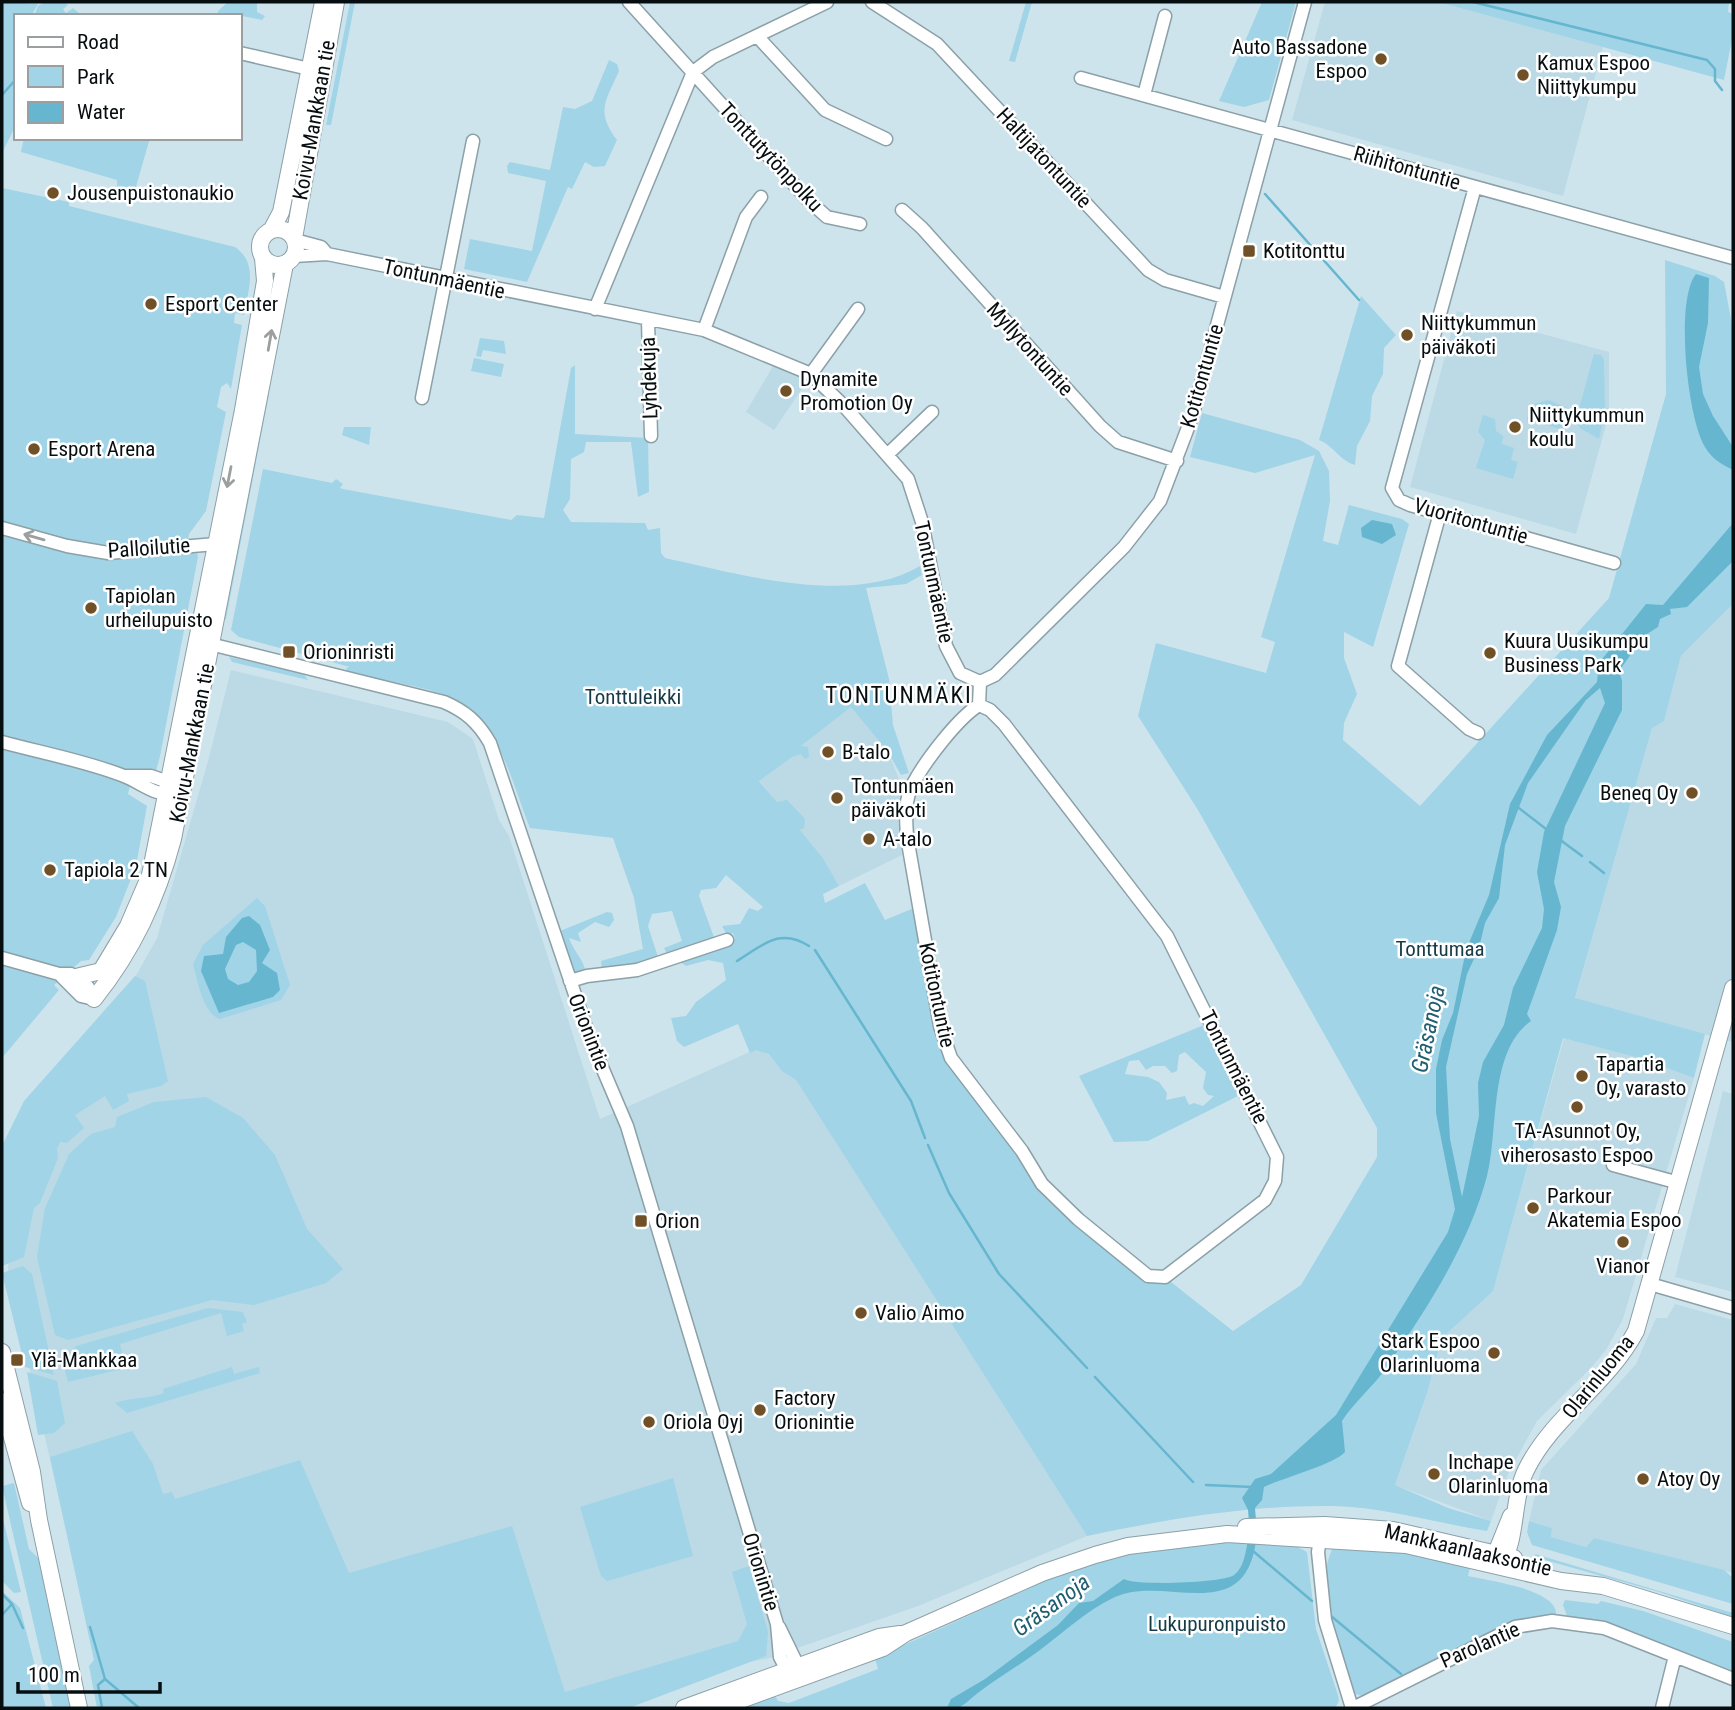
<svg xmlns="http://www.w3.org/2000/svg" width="1735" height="1710" font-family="'Roboto Condensed',sans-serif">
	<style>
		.built { fill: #bbdae5 }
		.green { fill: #a1d4e6; fill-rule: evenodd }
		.water { fill: #67b6d0; fill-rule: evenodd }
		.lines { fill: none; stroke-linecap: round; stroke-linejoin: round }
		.stream { stroke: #67b6d0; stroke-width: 2.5 }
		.minor-casing { stroke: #8ba0a7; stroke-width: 15 }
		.major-casing { stroke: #8ba0a7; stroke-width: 18 }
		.minor { stroke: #fff; stroke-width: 12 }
		.major { stroke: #fff; stroke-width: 16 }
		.oneway { stroke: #9c9f9f }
		.poi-dot { fill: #705026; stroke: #fff; stroke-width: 2.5 }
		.labels { text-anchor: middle; stroke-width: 5; stroke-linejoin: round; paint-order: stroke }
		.poi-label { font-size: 21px; fill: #070e10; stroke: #fff; text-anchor: start }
		.street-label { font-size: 21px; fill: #070e10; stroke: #fff }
		.park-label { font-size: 21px; fill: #163b46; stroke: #fff }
		.neighbourhood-label { font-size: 23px; letter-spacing: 2px; fill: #070e10; stroke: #fff }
		.water-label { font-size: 23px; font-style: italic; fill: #1f5e71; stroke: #fff }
	</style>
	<rect width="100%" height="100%" fill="#cee4ed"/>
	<path class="built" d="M1325 2H1438L1603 47 1563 196 1292 120Z
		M1457 311 1609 352V414L1576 534 1410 487Z
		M773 366 808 380 774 430 746 412Z
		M1733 604V1042L1575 999 1652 727 1664 721 1681 656Z
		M231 670 448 722 473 739 499 820 509 836 600 1119 772 1042 1087 1536 918 1606 766 1659 727 1666 617 1708H106L8 1273 9 1240 129 988 157 938 208 761Z
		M851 706 888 752 903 789 898 822 902 855 839 886 823 858 759 780Z
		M1564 1038 1639 1058 1694 1078 1623 1319 1606 1350 1590 1369 1537 1421 1508 1474 1491 1521 1395 1485 1428 1390 1442 1338 1493 1290Z
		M1723 1091 1733 1094V1292L1675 1277Z
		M1675 1304 1733 1320V1573L1594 1538 1586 1547 1551 1537 1552 1528 1529 1521 1541 1470 1636 1364 1656 1318H1667Z"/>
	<path class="green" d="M2 2 38 4 31 16H16V125L2 153Z
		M45 2H63L68 5 63 9 66 13 73 8 80 14 34 16 38 6Z
		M228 2H257V12L265 16 262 20 228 13 218 16V11Z
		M350 2H355L331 125H326Z
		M1026 2H1032L1015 62 1009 61Z
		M1262 2H1296L1269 100 1244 107 1219 101Z
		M1438 2H1729L1728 12 1733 14V34L1724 80Z
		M609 60 617 64 619 71C606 101 595 111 617 140L605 166 594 167 585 162 572 189 568 187 527 282 464 269 470 239 532 251 546 181 508 173 507 166 510 162 550 170 563 107 575 109 592 101Z
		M24 138H150L133 197 117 192V180L21 152Z
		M2 188 69 202V206L235 247C259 264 248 290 244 315L235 313 234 323 242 325 231 389 227 383 221 387 217 407 226 412 206 511 189 534 186 549 197 552 198 557 160 756 156 771 134 770 128 794 147 806 136 866 116 917 89 960 81 961 54 985 59 990 2 1058Z
		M1665 260 1715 276 1724 282 1733 330V604L1681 656 1664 721 1652 728 1575 998 1705 1034 1694 1078 1639 1058 1563 1038 1493 1291 1442 1338 1428 1390 1395 1485 1448 1508 1491 1521 1487 1531C1436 1523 1384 1507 1332 1506 1250 1505 1167 1519 1087 1536L796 1080 782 1071 769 1054 756 1050 750 1053 738 1024 684 1047 677 1041 671 1018 686 1016 696 1002 726 980 723 963 708 960 686 966 680 962 735 939 733 933 727 935 722 926 740 924 749 908 758 911 763 907 726 875 716 888 701 890 699 896 715 940 667 954 664 948 682 941 672 911 652 914 648 926 659 960 602 970 601 961 643 949 634 898 613 838 530 828C515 791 499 724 462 703 433 686 382 681 348 673L346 668 350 667 239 637 231 630 263 469 332 483 336 479 343 484 340 488 343 489 511 520 517 515 544 518 571 368 575 365V434L648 438 649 492 638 497 631 442H586L584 452 571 459 570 499 563 510 571 522 645 523 648 530 660 528 661 553 665 558C739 574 851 607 920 566L922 575 906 584 866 588 889 679 893 725 909 773 901 775 888 752 851 707 801 746 808 747 809 757 805 759 801 754 792 757 759 781 777 802 787 800 805 819 804 828 800 830 823 858 839 886 823 894 825 903 865 883 885 920 914 908 946 1057 1040 1189 1057 1208 1141 1278 1156 1283 1171 1282 1233 1331 1301 1285 1377 1157V1128L1198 810 1138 716 1156 643 1266 673 1275 642 1261 637 1315 455 1255 473 1190 457 1202 413 1300 440 1319 451 1329 471 1330 501 1323 541 1338 545 1349 505 1402 519 1409 524 1373 647 1344 632V658L1357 694 1344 723 1343 740 1420 806 1609 598 1666 394Z
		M1361 296 1396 335 1384 348 1383 374 1372 396 1370 421 1357 446 1355 465C1339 460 1334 446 1319 440Z
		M480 338 504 341 506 354 483 350 481 357 476 356Z
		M1594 354 1601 355 1604 360 1605 412 1599 439 1580 428 1576 420Z
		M474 358 504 364 501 377 471 371Z
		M264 393 269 394 226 619 222 620Z
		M1548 400 1568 408 1565 430 1527 420 1529 409 1535 410 1534 404Z
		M1483 415 1495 419 1496 431 1503 436 1502 444 1514 448 1511 460 1518 462 1513 479 1476 468 1485 440 1478 432Z
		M344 427H371L369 445 342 435Z
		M229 657 303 673 308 680 232 662Z
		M257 898 265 906 290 985 281 1000 220 1019C202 1013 198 980 193 964L203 945Z
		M607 912 612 913 614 920 609 927 595 922 578 933 581 942 569 938C573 950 582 958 585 969L576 975 560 931Z
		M135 976 145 981 168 1081 161 1086 127 1094 129 1101 113 1110 105 1096 75 1115 84 1128 67 1143 60 1142 57 1149 58 1158 40 1203 34 1208 24 1257 2 1266V1146L24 1101Z
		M1204 1025 1238 1096 1148 1141 1114 1142 1079 1076ZM1185 1052 1206 1072 1203 1088 1208 1095 1214 1096 1203 1106 1194 1103 1189 1105 1185 1096 1166 1100 1167 1093 1159 1082 1148 1077 1125 1074 1129 1061 1139 1060 1146 1070 1153 1066H1165L1172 1073 1177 1071 1179 1055Z
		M206 1097 243 1118 275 1155 307 1229 343 1269 326 1283 254 1305 212 1300 68 1340 55 1335 37 1257 45 1208 69 1154 91 1134 115 1127 117 1117 154 1102Z
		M23 1266 32 1274 54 1375 25 1367 2 1273Z
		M208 1308 243 1312 247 1322 242 1324 244 1331 227 1336 221 1313 120 1344 126 1368 68 1382 63 1363 76 1346Z
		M232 1367 234 1374 259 1367 260 1373 127 1413 115 1403C133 1397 149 1399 164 1393L163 1389Z
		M27 1372 57 1381 65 1423 54 1433 38 1435Z
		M132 1431 153 1464 163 1494 172 1492 175 1499 300 1460 349 1573 512 1526 565 1692 738 1641 747 1624 732 1572 749 1566 768 1632 766 1656 629 1708H97L89 1666 94 1660 50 1457Z
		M673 1478 693 1556 607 1581 601 1576 580 1507Z
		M14 1483 29 1549 40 1560 72 1708H53L2 1486Z
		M2 1515 21 1592 14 1593 2 1581Z
		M1529 1521 1552 1528 1551 1537 1586 1547 1594 1538 1724 1570 1733 1578V1604L1532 1545 1527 1532Z
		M1235 1539 1296 1546 1307 1552 1316 1629 1338 1695 1339 1701 1335 1708H733L774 1694 778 1701 789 1703 878 1669 875 1658 1050 1579 1102 1560 1146 1550Z
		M1354 1543 1471 1564 1468 1576C1488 1581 1561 1589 1556 1617L1535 1619 1365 1697 1353 1693C1340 1652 1311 1586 1334 1546Z
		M1535 1554 1733 1613V1617L1659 1592 1534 1557Z
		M2 1591 20 1608 46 1708H2Z
		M1565 1600 1598 1604 1601 1601 1643 1611 1733 1642V1674L1607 1623 1567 1616 1563 1605Z"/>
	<path class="water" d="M1696 274 1709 278 1708 323 1699 367 1703 394 1713 416 1733 447V470C1721 464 1712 459 1705 447 1687 418 1675 299 1696 274Z
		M1372 520 1392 524 1396 535 1382 544 1362 537 1361 528Z
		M1733 523V561L1687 607 1670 609 1671 614 1660 619 1658 627 1644 636 1619 671 1622 681V710L1565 826 1554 882 1561 907 1557 930 1527 1014 1531 1021C1488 1051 1499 1131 1487 1176 1469 1244 1427 1309 1386 1368 1373 1387 1354 1402 1342 1421L1345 1452C1333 1465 1285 1477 1264 1487L1262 1500 1255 1508 1256 1520 1249 1522 1248 1510 1242 1498 1255 1479 1271 1474 1336 1415 1448 1232 1455 1209 1436 1113V1069L1442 1040 1453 1013 1466 950 1489 895 1510 804 1547 735 1597 682 1599 663 1646 604 1663 605ZM1600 688 1605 703 1544 832 1537 872 1544 909 1542 928 1513 988 1504 1025 1483 1062 1478 1083 1479 1116 1462 1197 1450 1139 1446 1067 1467 974 1479 948 1485 923 1499 898 1505 845 1528 783 1586 700Z
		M249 916 260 925 270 950 262 963 277 973 280 990 273 997 219 1013 201 971 204 956 223 954 226 937 242 918ZM243 942 256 950 257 971 249 982 238 985 228 979 225 969 236 945Z
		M1248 1539 1256 1541C1244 1628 1165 1574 1115 1597 1087 1610 1064 1632 1040 1650 1016 1668 988 1683 966 1703L958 1708H947L951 1699 985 1679 1058 1625 1079 1603 1093 1601 1124 1579C1135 1586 1224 1583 1234 1575 1244 1568 1246 1551 1248 1539Z"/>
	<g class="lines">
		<path class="stream" d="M1473 2 1707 60 1715 69V81L1722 90
			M2 95 16 79
			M1265 194 1359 300
			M1515 805 1546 829
			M1559 839 1582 856
			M1590 862 1604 873
			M815 950 911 1101 925 1138
			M737 961C763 945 780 927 809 946
			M928 1145 949 1193 999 1274 1087 1368
			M1095 1377 1193 1482
			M1206 1485 1252 1487
			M1253 1551 1312 1601
			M2 1594 12 1604 23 1628
			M2 1615 11 1605
			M1331 1616 1401 1674
			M90 1627 105 1679 139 1708
			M102 1708 98 1685 105 1679"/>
		<defs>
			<path id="minor" d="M629 2 808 200 827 217 860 224
				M872 2 937 44 1148 270 1165 280 1224 297
				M757 36 825 110 886 139
				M240 53 318 71
				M1081 78 1733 258
				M1144 95 1165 16
				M1475 187 1392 488 1399 500 1410 505 1614 563
				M902 210 922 228 1100 426 1118 442 1177 461
				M295 240 321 247 327 254
				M294 256 327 254 704 330 811 374 845 407 908 479 922 522 946 646 960 673 980 682
				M595 309 693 72 713 57 827 2
				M648 320 651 436
				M704 330 746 217 761 197
				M811 374 858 309
				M422 398 473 141
				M888 454 932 412
				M1440 513 1398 666 1469 729 1478 733
				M2 528 67 546 108 553 216 544
				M202 642 444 702C465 711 478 722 490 743L590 1039 627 1126 777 1624 780 1657 790 1676
				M980 682 995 675 1124 547 1160 501 1192 417 1305 2
				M979 705C958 718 925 761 913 784 904 800 906 819 907 837L940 1026 951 1058 1022 1151 1042 1184 1078 1219 1148 1276 1165 1277 1265 1200 1275 1181 1277 1157 1167 936 1004 724 990 710 979 705 980 682
				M2 742C42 753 86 761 124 776 142 783 155 797 175 793
				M127 776H151L174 784
				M2 958 59 974H71L88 987 94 999
				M59 974 81 996 94 999
				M570 981 587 976 637 970 727 940
				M1613 1165 1679 1183
				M1650 1284 1733 1308
				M1321 1532 1318 1552 1325 1620 1352 1708
				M779 1627 798 1666 796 1673
				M1353 1708 1515 1627 1552 1621 1604 1628 1733 1679
				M1662 1708 1675 1656"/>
			<path id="major" d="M260 247a18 18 0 1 1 36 0a18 18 0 1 1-36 0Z
				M272 229 281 212 323 2
				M294 238 336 2
				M76 977 101 971 128 926 150 875 243 410 265 281 263 258
				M94 999C133 950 157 899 173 839L285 264
				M2 1352 32 1472 39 1520 79 1708
				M2 1401 30 1503
				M1246 1527 1325 1525 1393 1530 1514 1558
				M1498 1564 1496 1553 1511 1516
				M1499 1566C1518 1544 1511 1501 1526 1470 1552 1417 1608 1384 1636 1331L1733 988
				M684 1708 879 1637 900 1634
				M719 1708 883 1648 906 1633 1042 1573 1095 1555 1128 1546 1227 1534 1406 1545 1561 1581 1603 1586 1733 1626"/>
		</defs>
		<use href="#minor" class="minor-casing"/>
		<use href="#major" class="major-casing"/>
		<use href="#minor" class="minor"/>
		<use href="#major" class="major"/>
	</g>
	<defs><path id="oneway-shaft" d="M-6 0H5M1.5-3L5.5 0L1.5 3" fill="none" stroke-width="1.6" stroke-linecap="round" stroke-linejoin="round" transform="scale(1.75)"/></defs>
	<g class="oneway">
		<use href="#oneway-shaft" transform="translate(270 340) rotate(-80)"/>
		<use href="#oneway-shaft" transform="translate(229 477) rotate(101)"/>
		<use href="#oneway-shaft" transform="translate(34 537) rotate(-164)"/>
	</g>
	<g class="poi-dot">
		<circle cx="1381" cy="59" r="7"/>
		<circle cx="1523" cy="75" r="7"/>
		<circle cx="53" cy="193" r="7"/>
		<rect x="1242" y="244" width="14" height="14" rx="3.5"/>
		<circle cx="151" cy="304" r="7"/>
		<circle cx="1407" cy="335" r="7"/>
		<circle cx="786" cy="391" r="7"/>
		<circle cx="1515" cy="427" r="7"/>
		<circle cx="34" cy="449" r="7"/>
		<circle cx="91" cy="608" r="7"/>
		<rect x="282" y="645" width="14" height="14" rx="3.5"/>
		<circle cx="1490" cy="653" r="7"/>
		<circle cx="828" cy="752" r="7"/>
		<circle cx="1692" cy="793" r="7"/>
		<circle cx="837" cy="798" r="7"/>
		<circle cx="869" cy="839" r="7"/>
		<circle cx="50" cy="870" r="7"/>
		<circle cx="1582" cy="1076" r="7"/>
		<circle cx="1577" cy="1107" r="7"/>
		<circle cx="1533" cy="1208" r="7"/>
		<rect x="634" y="1214" width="14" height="14" rx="3.5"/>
		<circle cx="1623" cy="1242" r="7"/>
		<circle cx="861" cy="1313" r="7"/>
		<circle cx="1494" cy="1353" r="7"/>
		<rect x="10" y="1353" width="14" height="14" rx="3.5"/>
		<circle cx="760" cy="1410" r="7"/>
		<circle cx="649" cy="1422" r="7"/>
		<circle cx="1434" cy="1474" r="7"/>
		<circle cx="1643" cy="1479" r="7"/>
	</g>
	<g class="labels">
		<g class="poi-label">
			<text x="1367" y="54" text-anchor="end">Auto Bassadone<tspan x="1367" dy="24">Espoo</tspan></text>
			<text x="1537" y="70">Kamux Espoo<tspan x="1537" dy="24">Niittykumpu</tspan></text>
			<text x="67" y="200">Jousenpuistonaukio</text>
			<text x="1263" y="258">Kotitonttu</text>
			<text x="165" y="311">Esport Center</text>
			<text x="1421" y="330">Niittykummun<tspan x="1421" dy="24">päiväkoti</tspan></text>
			<text x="800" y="386">Dynamite<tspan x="800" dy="24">Promotion Oy</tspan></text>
			<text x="1529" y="422">Niittykummun<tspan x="1529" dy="24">koulu</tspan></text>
			<text x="48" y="456">Esport Arena</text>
			<text x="105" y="603">Tapiolan<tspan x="105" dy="24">urheilupuisto</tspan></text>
			<text x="1504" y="648">Kuura Uusikumpu<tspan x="1504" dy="24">Business Park</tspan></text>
			<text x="303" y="659">Orioninristi</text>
			<text x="842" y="759">B-talo</text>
			<text x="851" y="793">Tontunmäen<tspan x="851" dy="24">päiväkoti</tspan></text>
			<text x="1678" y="800" text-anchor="end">Beneq Oy</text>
			<text x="883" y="846">A-talo</text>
			<text x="64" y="877">Tapiola 2 TN</text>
			<text x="1596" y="1071">Tapartia<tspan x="1596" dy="24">Oy, varasto</tspan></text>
			<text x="1577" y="1138" text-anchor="middle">TA-Asunnot Oy,<tspan x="1577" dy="24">viherosasto Espoo</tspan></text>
			<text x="1547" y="1203">Parkour<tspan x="1547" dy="24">Akatemia Espoo</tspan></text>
			<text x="655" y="1228">Orion</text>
			<text x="1623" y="1273" text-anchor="middle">Vianor</text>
			<text x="875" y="1320">Valio Aimo</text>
			<text x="1480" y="1348" text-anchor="end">Stark Espoo<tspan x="1480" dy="24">Olarinluoma</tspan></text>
			<text x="31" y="1367">Ylä-Mankkaa</text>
			<text x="774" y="1405">Factory<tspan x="774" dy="24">Orionintie</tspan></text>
			<text x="663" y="1429">Oriola Oyj</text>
			<text x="1448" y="1469">Inchape<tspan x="1448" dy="24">Olarinluoma</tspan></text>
			<text x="1657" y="1486">Atoy Oy</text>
		</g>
		<g class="street-label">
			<text transform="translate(314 120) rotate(-80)" y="7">Koivu-Mankkaan tie</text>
			<text transform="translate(771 157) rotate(47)" y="7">Tonttutytönpolku</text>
			<text transform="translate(1044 158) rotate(47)" y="7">Haltijatontuntie</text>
			<text transform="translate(1407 168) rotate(16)" y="7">Riihitontuntie</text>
			<text transform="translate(444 279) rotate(12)" y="7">Tontunmäentie</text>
			<text transform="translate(1030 349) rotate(48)" y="7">Myllytontuntie</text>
			<text transform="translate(1202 376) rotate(-74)" y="7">Kotitontuntie</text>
			<text transform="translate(649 378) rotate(-92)" y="7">Lyhdekuja</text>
			<text transform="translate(1471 521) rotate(16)" y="7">Vuoritontuntie</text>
			<text transform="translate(149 548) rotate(-4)" y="7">Palloilutie</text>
			<text transform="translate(934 582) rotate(78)" y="7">Tontunmäentie</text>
			<text transform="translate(192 743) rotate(-79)" y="7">Koivu-Mankkaan tie</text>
			<text transform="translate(937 995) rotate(78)" y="7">Kotitontuntie</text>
			<text transform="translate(589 1032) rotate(69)" y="7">Orionintie</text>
			<text transform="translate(1234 1067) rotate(63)" y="7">Tontunmäentie</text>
			<text transform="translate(1598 1377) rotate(-51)" y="7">Olarinluoma</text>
			<text transform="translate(1468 1550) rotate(13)" y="7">Mankkaanlaaksontie</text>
			<text transform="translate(761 1572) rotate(73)" y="7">Orionintie</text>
			<text transform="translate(1480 1645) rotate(-24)" y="7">Parolantie</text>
		</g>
		<g class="park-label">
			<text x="633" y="704">Tonttuleikki</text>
			<text x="1440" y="956">Tonttumaa</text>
			<text x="1217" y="1631">Lukupuronpuisto</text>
		</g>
		<g class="neighbourhood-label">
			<text x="899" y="703">TONTUNMÄKI</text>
		</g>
		<g class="water-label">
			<text transform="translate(1428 1029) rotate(-78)" y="8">Gräsanoja</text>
			<text transform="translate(1051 1605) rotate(-36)" y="8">Gräsanoja</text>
		</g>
	</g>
	<rect width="1735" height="1710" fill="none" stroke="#070e10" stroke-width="7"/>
	<rect x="14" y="14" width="228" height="126" fill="#ffffff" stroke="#9c9f9f" stroke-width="2"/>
	<rect x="28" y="37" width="35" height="10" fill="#ffffff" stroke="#9c9f9f" stroke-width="2"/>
	<text x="77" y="49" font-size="21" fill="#070e10">Road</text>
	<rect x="28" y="66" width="35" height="21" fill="#a1d4e6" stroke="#9c9f9f" stroke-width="2"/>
	<text x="77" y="84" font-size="21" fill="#070e10">Park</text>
	<rect x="28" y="102" width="35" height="21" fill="#67b6d0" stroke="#9c9f9f" stroke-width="2"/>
	<text x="77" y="119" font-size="21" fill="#070e10">Water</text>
	<path d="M18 1682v10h142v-10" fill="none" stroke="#070e10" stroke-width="3.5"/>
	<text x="28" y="1682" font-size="21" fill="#070e10" stroke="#ffffff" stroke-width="5" paint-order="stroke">100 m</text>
</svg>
